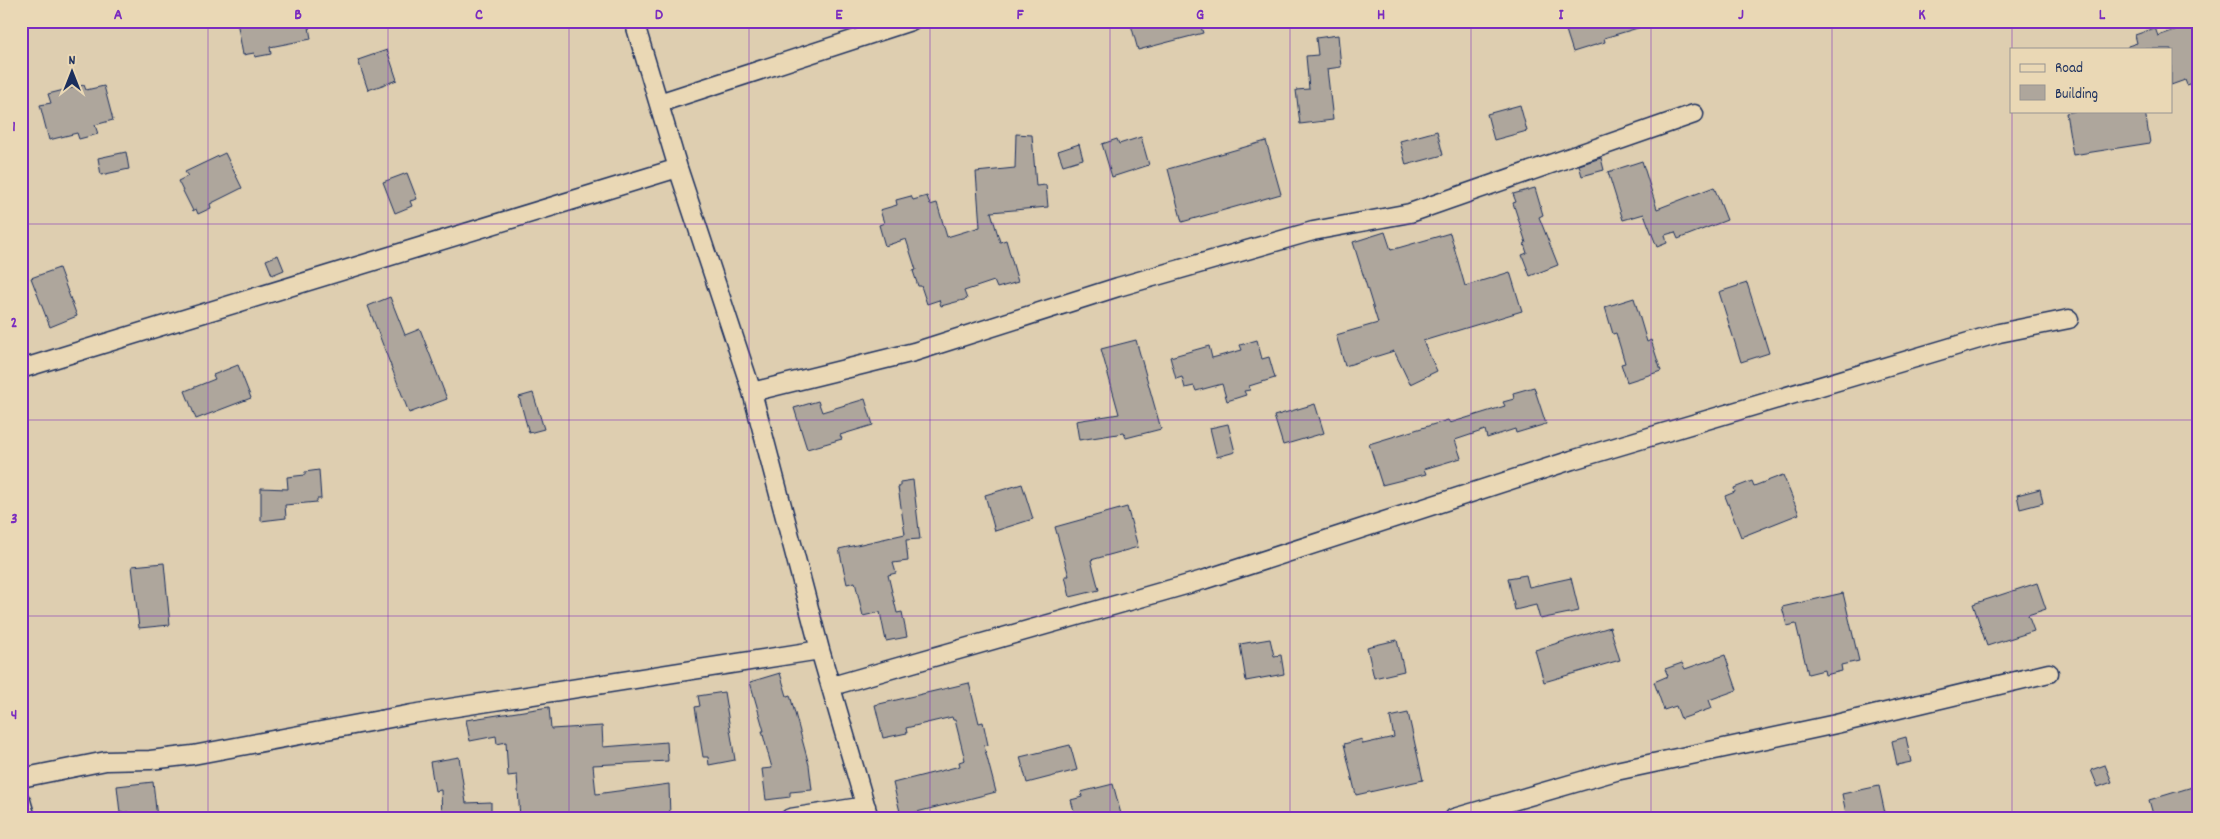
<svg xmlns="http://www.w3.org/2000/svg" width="2220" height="839" font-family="Dekko,sans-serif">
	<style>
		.building { fill: #aea69c; stroke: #1b2f5e }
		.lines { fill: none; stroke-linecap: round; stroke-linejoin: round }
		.minor-casing { stroke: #1b2f5e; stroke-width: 21 }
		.minor { stroke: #ead8b5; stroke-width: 18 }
		.grid { fill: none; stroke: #7b2cbf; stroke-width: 1; stroke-opacity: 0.55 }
		.neatline { fill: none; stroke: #7b2cbf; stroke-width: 2 }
		.grid-label { font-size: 16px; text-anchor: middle; font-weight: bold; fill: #7b2cbf }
	</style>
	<rect width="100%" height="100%" fill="#deceb0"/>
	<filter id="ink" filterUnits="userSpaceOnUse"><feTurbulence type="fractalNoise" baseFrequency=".02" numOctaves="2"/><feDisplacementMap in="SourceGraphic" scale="10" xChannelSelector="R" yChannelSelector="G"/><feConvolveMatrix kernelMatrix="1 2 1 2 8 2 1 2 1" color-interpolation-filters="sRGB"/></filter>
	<g filter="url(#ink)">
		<path class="building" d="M237 21H308L311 39 270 47 271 54 255 57 254 53 243 55Z
			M1130 21H1199L1203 33 1138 50Z
			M1563 21H1648V25L1604 38 1605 42 1573 52Z
			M2192 24 2199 44V81L2187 85 2185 80 2171 85V49H2128V46L2137 43 2135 35 2155 28 2158 36Z
			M1338 35 1341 67 1327 69 1333 120 1300 124 1296 90 1309 89 1306 56 1318 55 1316 38Z
			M387 50 397 80 368 90 358 60Z
			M84 85 86 90 104 86 113 120 95 125 98 134 79 139 77 133 49 140 40 105 51 103 48 94Z
			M1520 105 1527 131 1494 140 1487 114Z
			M2076 111H2145L2150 143 2073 155 2066 113Z
			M1437 131 1443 155 1406 165 1400 141Z
			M1016 134 1032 135 1036 186 1046 185 1048 207 991 212 1000 242 1006 240 1018 282 997 288 994 281 964 291 967 299 941 306 939 300 927 304 921 286H918L913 271 916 270 906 239 885 246 879 225 884 223 880 210 897 205 896 200 911 196 913 200 927 196 930 205 937 203 947 237 980 227 976 172 1015 168Z
			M1141 137 1149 165 1112 177 1102 144 1117 139 1119 144Z
			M1266 141 1281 194 1182 222 1168 169Z
			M1079 144 1083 159 1063 165 1058 151Z
			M126 152 129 169 101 175 98 158Z
			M225 153 242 188 210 204 211 208 198 214 196 209 193 211 178 181 188 176 185 172Z
			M1601 158 1604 170 1582 176 1579 165Z
			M1642 161 1657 209 1714 187 1727 220 1678 239 1675 232 1665 235 1667 243 1657 247 1644 214 1623 220 1608 172Z
			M407 173 417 199 410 201 412 206 395 213 383 182Z
			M1535 188 1543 215 1539 217 1558 265 1530 276 1522 255 1527 253 1524 244 1526 243 1513 203 1516 202 1513 194Z
			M1385 232 1391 250 1450 233 1465 286 1510 272 1522 311 1423 341 1437 371 1410 384 1394 351 1345 366 1336 335 1378 323 1353 242Z
			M278 255 284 270 272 275 266 260Z
			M59 268 77 316 50 327 31 278Z
			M1747 283 1769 353 1741 362 1719 292Z
			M390 297 405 335 420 329 447 399 409 413 368 306Z
			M1634 298 1647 342 1651 340 1661 371 1627 382 1621 364 1625 363 1616 333 1613 334 1605 307Z
			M1136 340 1161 429 1126 438 1124 433 1079 440 1076 421 1119 414 1101 349Z
			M1257 340 1262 359 1269 357 1275 378 1249 386 1250 390 1244 391 1246 395 1227 401 1222 384 1196 391 1194 386 1185 388 1182 377 1176 379 1170 357 1209 346 1212 358 1242 350 1240 345Z
			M238 365 251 398 196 419 185 391 215 379 213 375Z
			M1534 387 1546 424 1516 433 1515 429 1487 438 1485 430 1455 440 1461 458 1424 469 1426 474 1382 485 1369 444 1448 420 1450 423 1505 406 1503 402 1514 399 1513 393Z
			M533 393 544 429 529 433 519 397Z
			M865 399 873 425 840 435 842 439 807 449 794 408 818 401 822 412Z
			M1315 404 1324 433 1283 445 1274 416Z
			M1228 424 1235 452 1217 457 1210 428Z
			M319 470 321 499H317V502L285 505 286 518 261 521V488L288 489 287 477 305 475V472Z
			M1783 475 1799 514 1741 537 1725 496 1735 492 1734 488 1752 481 1754 486Z
			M913 480 920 539 906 540 908 561 893 563 896 573 888 575 897 613 902 612 907 637 886 641 880 612 863 616 855 582 847 584 839 549 905 534 898 487H900V482Z
			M1022 484 1033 519 995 531 985 495Z
			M2040 489 2043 503 2020 509 2017 495Z
			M1127 507 1138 547 1091 560 1099 590 1070 597 1065 576H1069L1055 527Z
			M164 563 170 625 139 628 132 566Z
			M1526 575 1529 587 1571 578 1579 611 1540 619 1536 605 1515 610 1508 578Z
			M2037 583 2046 609 2028 615 2034 631 1987 646 1973 604Z
			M1843 593 1859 661 1841 665 1842 671 1825 675 1824 670 1808 674 1796 624 1787 626 1782 607Z
			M1610 627 1620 660 1544 682 1535 650Z
			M1270 639 1274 656 1281 655 1284 674 1246 681 1240 644Z
			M1397 640 1404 671 1374 678 1367 647Z
			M1725 655 1737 690 1709 700 1712 708 1681 719 1676 706 1664 710 1654 682 1668 676 1665 669 1682 663 1685 669Z
			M780 673 787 696 790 695 809 765 812 790 790 792V797L766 800 762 769 772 768 762 731H764L750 682Z
			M969 683 979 723 983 722 988 745 984 746 996 792 901 816 893 783 960 766 959 762 965 760 955 720H953L952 717 906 728 907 733 883 738 875 705Z
			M724 692 735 760 709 765 708 757H703L695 707 700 706 698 696Z
			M549 707 551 729 602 726 603 747 667 742 668 761 593 765 596 794 669 784 670 818H520L517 775 508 776 506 742 497 744 496 736 470 741 466 720Z
			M1408 713 1423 780 1356 795 1344 744 1362 739 1363 744 1394 737 1390 717Z
			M1906 737 1911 762 1897 765 1892 741Z
			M1070 745 1077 770 1027 783 1020 757Z
			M459 757 466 803 491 802V818H442L441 790 435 791 430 762Z
			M2105 765 2112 782 2098 787 2091 770Z
			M153 782 157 818H128V812L120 813 117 786Z
			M1113 784 1122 818H1076L1071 800 1082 797 1081 792Z
			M2199 785V818H2154L2149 800Z
			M1879 786 1886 818H1847L1842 794Z"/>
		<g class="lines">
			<defs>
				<path id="minor" d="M634 21 678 168 752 392 820 650 869 818
					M659 103 911 21
					M21 369 678 168
					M752 392 914 352 1118 287 1313 231 1410 213 1694 114
					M832 686 1203 580 1572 460 1999 333 2069 319
					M21 778 106 761 150 760 193 755 412 714 820 650
					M21 801 26 818
					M790 818 866 806
					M1454 818 1616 771 1836 724 2049 673"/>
			</defs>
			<use href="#minor" class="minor-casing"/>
			<use href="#minor" class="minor"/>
		</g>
	</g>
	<path class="grid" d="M208 21V818M388 21V818M569 21V818M749 21V818M930 21V818M1110 21V818M1290 21V818M1471 21V818M1651 21V818M1832 21V818M2012 21V49M2012 111V818M21 224H2199M21 420H2199M21 616H2199"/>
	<rect width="2220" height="839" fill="none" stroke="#ead8b5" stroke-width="55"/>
	<rect x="2010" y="48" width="162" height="65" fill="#ead8b5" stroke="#979492"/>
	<rect x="2020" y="64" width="25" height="8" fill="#ead8b5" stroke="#979492"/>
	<text x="2055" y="72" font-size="15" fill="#1b2f5e">Road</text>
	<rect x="2020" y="85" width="25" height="15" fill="#aea69c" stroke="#979492"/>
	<text x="2055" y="98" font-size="15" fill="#1b2f5e">Building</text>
	<g transform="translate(72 72)" stroke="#ead8b5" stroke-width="4" paint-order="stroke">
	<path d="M0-4L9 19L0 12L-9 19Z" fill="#1b2f5e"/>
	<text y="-8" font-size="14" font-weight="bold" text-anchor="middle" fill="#1b2f5e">N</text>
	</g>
	<rect x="28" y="28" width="2164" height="784" class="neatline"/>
	<g class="grid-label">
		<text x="118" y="19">A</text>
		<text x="298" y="19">B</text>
		<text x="479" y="19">C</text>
		<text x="659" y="19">D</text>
		<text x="839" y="19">E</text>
		<text x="1020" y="19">F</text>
		<text x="1200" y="19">G</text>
		<text x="1381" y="19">H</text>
		<text x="1561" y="19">I</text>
		<text x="1741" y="19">J</text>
		<text x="1922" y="19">K</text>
		<text x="2102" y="19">L</text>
		<text x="14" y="131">1</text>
		<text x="14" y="327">2</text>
		<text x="14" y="523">3</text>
		<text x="14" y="719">4</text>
	</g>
</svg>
